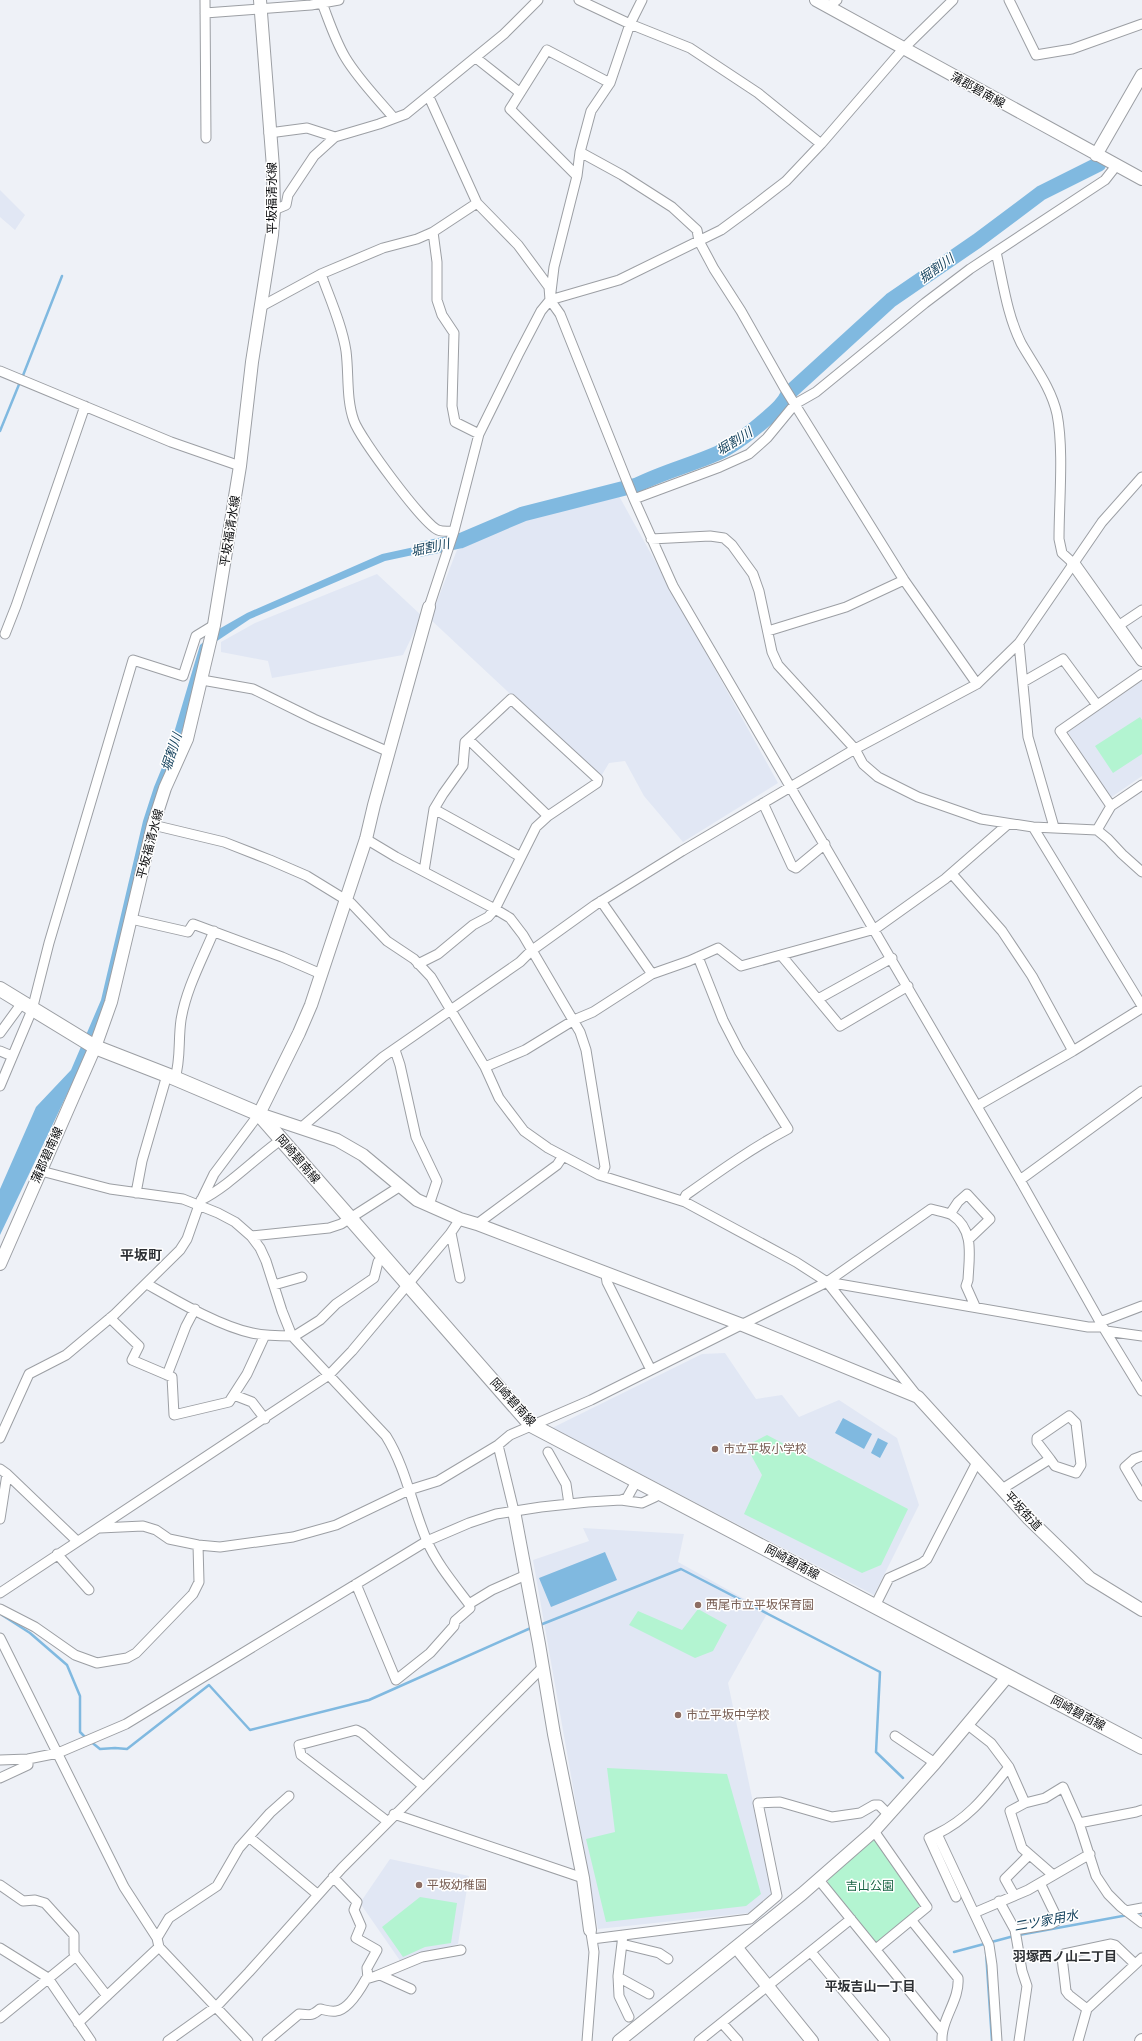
<svg xmlns="http://www.w3.org/2000/svg" width="1142" height="2041" font-family="'Open Sans','Noto Sans JP',sans-serif">
	<style>
		.built { fill: #e1e7f4 }
		.green { fill: #b3f4d1 }
		.water { fill: #80b9e0 }
		.lines { fill: none; stroke-linecap: round; stroke-linejoin: round }
		.stream { stroke: #80b9e0; stroke-width: 2.5 }
		.river { stroke: #80b9e0; stroke-width: 15 }
		.street-casing { stroke: #9c9fa4; stroke-width: 11 }
		.secondary-casing { stroke: #9c9fa4; stroke-width: 14 }
		.primary-casing { stroke: #9c9fa4; stroke-width: 16 }
		.street { stroke: #fff; stroke-width: 9 }
		.secondary { stroke: #fff; stroke-width: 12 }
		.primary { stroke: #fff; stroke-width: 14 }
		.education-dot { fill: #8d6e63; stroke: #fff; stroke-width: 1.5 }
		.labels { text-anchor: middle; stroke-width: 3; stroke-linejoin: round; paint-order: stroke }
		.street-label { font-size: 12px; fill: #0c0d0f; stroke: #fff }
		.education-label { font-size: 12px; fill: #785e54; stroke: #fff; text-anchor: start }
		.park-label { font-size: 12px; fill: #1b6646; stroke: #fff }
		.water-label { font-size: 13px; font-style: italic; fill: #17445f; stroke: #fff }
		.neighbourhood-label { font-size: 13px; font-weight: bold; fill: #2d3034; stroke: #fff }
		.quarter-label { font-size: 14px; font-weight: bold; fill: #2d3034; stroke: #fff }
	</style>
	<rect width="100%" height="100%" fill="#eef1f7"/>
	<path class="built" d="M0 190 25 215 15 230 0 217Z
		M619 496 778 783 683 842 644 796 625 761 609 763 600 778 430 619 457 550 530 518 593 504Z
		M377 574 422 616 403 655 272 678 268 661 221 652V642L255 623Z
		M1142 681V776L1110 798 1068 732Z
		M725 1353 756 1399 782 1395 799 1417 839 1400 897 1438 919 1505 874 1595 552 1428 702 1354Z
		M583 1528 684 1534 678 1562 768 1612 728 1683 772 1893 749 1913 598 1929 533 1560 589 1541Z
		M390 1859 469 1876 458 1944 401 1962 360 1903Z"/>
	<path class="green" d="M1140 717 1142 720V754L1113 773 1095 746Z
		M767 1435 908 1509 881 1565 862 1573 744 1514 762 1475 746 1446Z
		M698 1609 727 1625 713 1651 695 1658 629 1625 638 1611 682 1630Z
		M607 1768 727 1774 761 1894 746 1906 606 1922 586 1839 615 1832Z
		M873 1839 876 1840 922 1905V1908L879 1943 874 1942 828 1884V1880Z
		M420 1897 457 1903 451 1943 425 1947 403 1957 382 1927Z"/>
	<path class="water" d="M442 541 441 549 385 561 250 619 205 649 106 1003 81 1065 0 1235V1189L36 1107 71 1070 101 1000 143 821 154 787 168 753 200 645 219 629 247 613 382 554Z
		M843 1418 872 1434 864 1449 835 1433Z
		M878 1438 888 1443 880 1458 871 1453Z
		M605 1552 617 1580 551 1607 539 1578Z"/>
	<g class="lines">
		<path class="stream" d="M22 378 62 276
			M0 431 20 382
			M2 1615 30 1633 67 1665 80 1696V1732L86 1738
			M540 1625 681 1569 880 1672 876 1752 903 1778
			M90 1741 100 1749 115 1748 127 1749 209 1685 250 1730 369 1700 533 1627
			M1135 1914 1142 1913
			M1019 1935 1128 1915
			M954 1952 1014 1936
			M986 1952 992 2041"/>
		<path class="river" d="M422 549 460 541 523 514 637 485C663 472 691 465 718 453 735 445 751 432 766 419 775 411 783 405 788 394L891 300 977 241 1041 193 1099 164"/>
		<defs>
			<path id="street" d="M205 0 206 138
				M579 0 630 24 690 48 758 93 821 144
				M1009 0 1036 55 1072 49 1142 24
				M322 3C329 21 335 40 345 57 358 79 377 98 393 117
				M828 7 837 0
				M205 13 311 5 339 0
				M476 58 519 92
				M429 97 477 203 518 245 549 287 550 300 560 314 634 499 673 586 1020 1180 1103 1327 1142 1391
				M269 133 307 128 335 137
				M580 152 622 175 672 207 697 230 699 241 714 269 741 311 784 387 904 580 977 684
				M577 176 510 109 547 50 610 83
				M274 210 286 205 288 195 314 156 335 137 379 124 406 114 504 34 538 0
				M433 232 437 262V300L442 315 454 333 452 406 455 422 479 434
				M996 252C1003 282 1007 315 1021 343 1034 366 1051 387 1057 414 1064 450 1059 502 1059 539L1062 553 1073 563
				M321 274C330 299 342 325 346 351 349 374 346 399 354 421 360 438 424 525 438 530 443 532 449 531 454 531
				M550 300 619 280 721 230 751 208 786 181 821 144 903 49 953 0
				M262 306 321 274 383 248 417 239 433 232 477 203
				M0 371 171 442 240 466
				M634 499 720 467 749 454 767 438 795 404 816 392 925 303 970 269 1105 180 1116 166
				M651 539 710 536 724 538 732 545 753 574 759 591 772 652 778 665 855 749 863 764 878 777 918 797 981 819 1033 827 1097 830 1108 839 1122 854 1142 872
				M429 607 454 531 479 434 518 355 541 311 550 300 554 267 577 176 580 152 591 111 610 83 630 24 642 0
				M1118 626 1142 610
				M768 631 846 607 904 580
				M5 634 16 606 85 406
				M1019 643 1028 737 1054 827
				M202 680 253 689 314 719 389 752
				M1023 682 1063 659 1097 705
				M468 739 548 816
				M763 803 792 866 796 868 825 844
				M1111 806 1060 731 1142 674
				M434 809 521 857
				M153 825 224 842 270 860 307 876 351 903 387 941 414 959 431 977 485 1067 499 1098 524 1131 548 1148 599 1175 685 1202 796 1262 827 1282 918 1397
				M1033 827 1142 1006
				M1097 830 1111 806 1142 785
				M366 839 396 857 495 909 510 918 523 935 580 1032 586 1050 605 1167 602 1175
				M952 874 1002 931 1032 976 1073 1051
				M601 901 652 974
				M131 919 188 932 193 924 282 957 321 974
				M781 955 840 1026 908 986
				M418 964 438 954 473 925 488 917 495 909 536 827 548 816 597 783 598 779 511 699 465 742 463 766 443 794 434 809 424 871
				M818 999 892 958
				M0 1033 22 1003
				M395 1050 400 1065 416 1137 437 1181 429 1205
				M0 1051 12 1056
				M485 1067 525 1050 574 1020 593 1012 652 974 689 961 718 948 741 966 875 929 945 879 1008 824
				M175 1078C181 1059 178 1040 181 1020 186 989 202 960 214 931
				M0 1086 32 1010 49 943 133 660 183 676 196 636 214 625
				M977 1106 1073 1051 1142 1008
				M302 1127 383 1057 520 962 531 951 595 905 682 851 855 749 977 684 1019 643 1102 522 1142 477
				M41 1171 110 1189 183 1199 218 1213 235 1222 251 1236 260 1248 266 1261 282 1311 292 1336 386 1436C406 1468 412 1506 427 1541 437 1564 454 1584 469 1604L470 1608 455 1621 454 1626 430 1653 396 1680 356 1584
				M1020 1180 1142 1091
				M136 1193 142 1161 167 1075
				M201 1200C229 1186 255 1158 282 1139
				M683 1201 686 1195C720 1171 752 1148 788 1129L739 1051 723 1020 698 957
				M950 1214 958 1202 967 1194 990 1219 969 1239
				M477 1224 557 1165 563 1156
				M451 1233 460 1278
				M251 1236 329 1228 341 1224 399 1187
				M606 1275 607 1282 651 1370
				M827 1282 1088 1327H1103
				M147 1284C177 1301 219 1326 252 1333 265 1336 278 1336 292 1336
				M274 1285 302 1277
				M110 1318 139 1346 132 1360 172 1377 174 1415 229 1402 247 1374 265 1335
				M1100 1322 1142 1306
				M1106 1331 1142 1336
				M293 1337 320 1320 336 1304 374 1278 378 1262 384 1257
				M167 1375 186 1326 195 1309
				M234 1395 252 1402 265 1419
				M0 1438 29 1374 66 1355 115 1314 180 1250 187 1239 199 1205 214 1174 259 1114
				M498 1445 514 1511
				M548 1452 566 1484 569 1504
				M1142 1456 1134 1459 1125 1467 1142 1496
				M0 1469 7 1474 77 1541
				M1002 1489 1050 1459 1037 1442V1438L1069 1416 1076 1423 1081 1465 1076 1473 1055 1466 1050 1459
				M621 1500 627 1498 637 1480
				M0 1519 7 1474
				M100 1528 143 1526 156 1530 169 1539 198 1545 220 1547 293 1537 336 1525 409 1490 438 1481 498 1445 510 1435 591 1400 827 1282 931 1209C938 1211 947 1212 952 1215 975 1230 969 1257 968 1280L966 1286 975 1306
				M57 1554 89 1590
				M0 1593 329 1375 352 1351 450 1234 460 1219
				M469 1604 492 1590 526 1575
				M875 1606 889 1578 922 1563 927 1559 977 1462
				M0 1609 35 1627 75 1655 97 1663 127 1658 136 1653 193 1594 199 1582 198 1545
				M0 1638 124 1887 157 1938 159 1947 248 2041
				M968 1725 991 1743 1009 1767 1025 1803 1045 1798 1063 1787 1079 1823 1096 1876 1108 1894 1121 1907 1142 1923
				M895 1736 935 1763
				M0 1760 28 1759 58 1753 126 1724 427 1541 469 1523 496 1514 541 1507 588 1502 621 1500 642 1503 655 1497 658 1491
				M0 1778 28 1765V1759
				M1025 1803 1010 1811 1022 1848 1053 1875
				M394 1814 583 1878
				M387 1821 301 1755 299 1745 356 1730 362 1733 423 1786
				M1079 1823 1136 1812 1142 1810
				M874 1831 927 1907 876 1949
				M937 1834 929 1838 956 1897
				M249 1837 317 1894
				M333 1877 357 1902 354 1910 361 1926 356 1938 377 1950 367 1968 368 1978
				M819 1880 941 2030
				M0 1885 23 1901 35 1900 45 1903 74 1935V1953L76 1956 107 1996
				M1014 1895 1005 1879 1029 1855
				M999 1901 1015 1930 1051 1924 1058 1920 1040 1883
				M1126 1911 1142 1908
				M974 1913 1028 1890 1090 1854
				M912 1921 958 1978C960 2000 941 2019 942 2041
				M1015 1930 1022 1971 1027 1986 1019 2041
				M623 1935 618 1976 619 1996 629 2017
				M157 1938 169 1918 217 1886 239 1848 270 1813 289 1796
				M592 1939 750 1919 777 1896 758 1803 780 1802 832 1817 860 1813 874 1805H879L889 1815
				M622 1944 659 1953 668 1959
				M0 1948 48 1978 91 2041
				M811 1952 885 2041
				M380 1975 411 1989
				M618 1977 649 1994
				M1087 2009 1069 1995 1066 1991 1062 1957 1064 1954 1111 1944 1115 1945 1135 1964
				M0 2018 76 1956
				M78 2023 159 1947
				M722 2023 738 2041
				M168 2041 217 2006 249 1972 342 1868 543 1667
				M267 2041 299 2014C310 2015 312 2016 320 2009 325 2010 331 2012 336 2011 348 2010 361 1988 366 1979L376 1976 422 1957 461 1950
				M587 2041 594 1952 591 1933
				M699 2041 851 1919
				M997 2041 992 1965 989 1945 937 1834C970 1818 987 1794 1009 1767
				M1078 2041 1087 2009 1142 1958"/>
			<path id="secondary" d="M816 0 1142 179
				M1096 155 1142 75
				M1073 563 1142 660
				M429 607 374 805 366 839 311 1005 299 1033 259 1114 337 1140 363 1155 417 1200 460 1219 477 1224 740 1324 918 1397 1029 1519 1090 1578 1142 1610
				M0 1264 95 1047 111 1002 153 825 165 788 187 739 214 625 240 466 252 362 272 235 274 210 273 167 260 0
				M514 1511 539 1644 554 1734 583 1878 590 1930
				M736 1947 812 2041
				M619 2041 802 1894 874 1831 935 1763 1007 1677
				M1141 2041 1142 2040"/>
			<path id="primary" d="M0 989 95 1047 172 1077 259 1114 531 1425 1142 1747"/>
		</defs>
		<use href="#street" class="street-casing"/>
		<use href="#secondary" class="secondary-casing"/>
		<use href="#primary" class="primary-casing"/>
		<use href="#street" class="street"/>
		<use href="#secondary" class="secondary"/>
		<use href="#primary" class="primary"/>
	</g>
	<g class="education-dot">
		<circle cx="715" cy="1449" r="4"/>
		<circle cx="698" cy="1605" r="4"/>
		<circle cx="678" cy="1715" r="4"/>
		<circle cx="419" cy="1885" r="4"/>
	</g>
	<g class="labels">
		<g class="street-label">
			<text transform="translate(978 90) rotate(29)" y="4">蒲郡碧南線</text>
			<text transform="translate(272 198) rotate(-90)" y="4">平坂福清水線</text>
			<text transform="translate(230 531) rotate(-81)" y="4">平坂福清水線</text>
			<text transform="translate(150 844) rotate(-75)" y="4">平坂福清水線</text>
			<text transform="translate(47 1155) rotate(-66)" y="4">蒲郡碧南線</text>
			<text transform="translate(298 1159) rotate(49)" y="4">岡崎碧南線</text>
			<text transform="translate(513 1402) rotate(47)" y="4">岡崎碧南線</text>
			<text transform="translate(1023 1511) rotate(47)" y="4">平坂街道</text>
			<text transform="translate(792 1562) rotate(28)" y="4">岡崎碧南線</text>
			<text transform="translate(1078 1713) rotate(28)" y="4">岡崎碧南線</text>
		</g>
		<g class="education-label">
			<text x="723" y="1453">市立平坂小学校</text>
			<text x="706" y="1609">西尾市立平坂保育園</text>
			<text x="686" y="1719">市立平坂中学校</text>
			<text x="427" y="1889">平坂幼稚園</text>
		</g>
		<g class="park-label">
			<text x="870" y="1890">吉山公園</text>
		</g>
		<g class="water-label">
			<text transform="translate(936 268) rotate(-35)" y="5">掘割川</text>
			<text transform="translate(734 441) rotate(-32)" y="5">堀割川</text>
			<text transform="translate(430 547) rotate(-12)" y="5">堀割川</text>
			<text transform="translate(171 752) rotate(-72)" y="5">堀割川</text>
			<text transform="translate(1046 1920) rotate(-11)" y="5">二ツ家用水</text>
		</g>
		<g class="neighbourhood-label">
			<text x="1065" y="1961">羽塚西ノ山二丁目</text>
			<text x="870" y="1991">平坂吉山一丁目</text>
		</g>
		<g class="quarter-label">
			<text x="141" y="1260">平坂町</text>
		</g>
	</g>
</svg>
